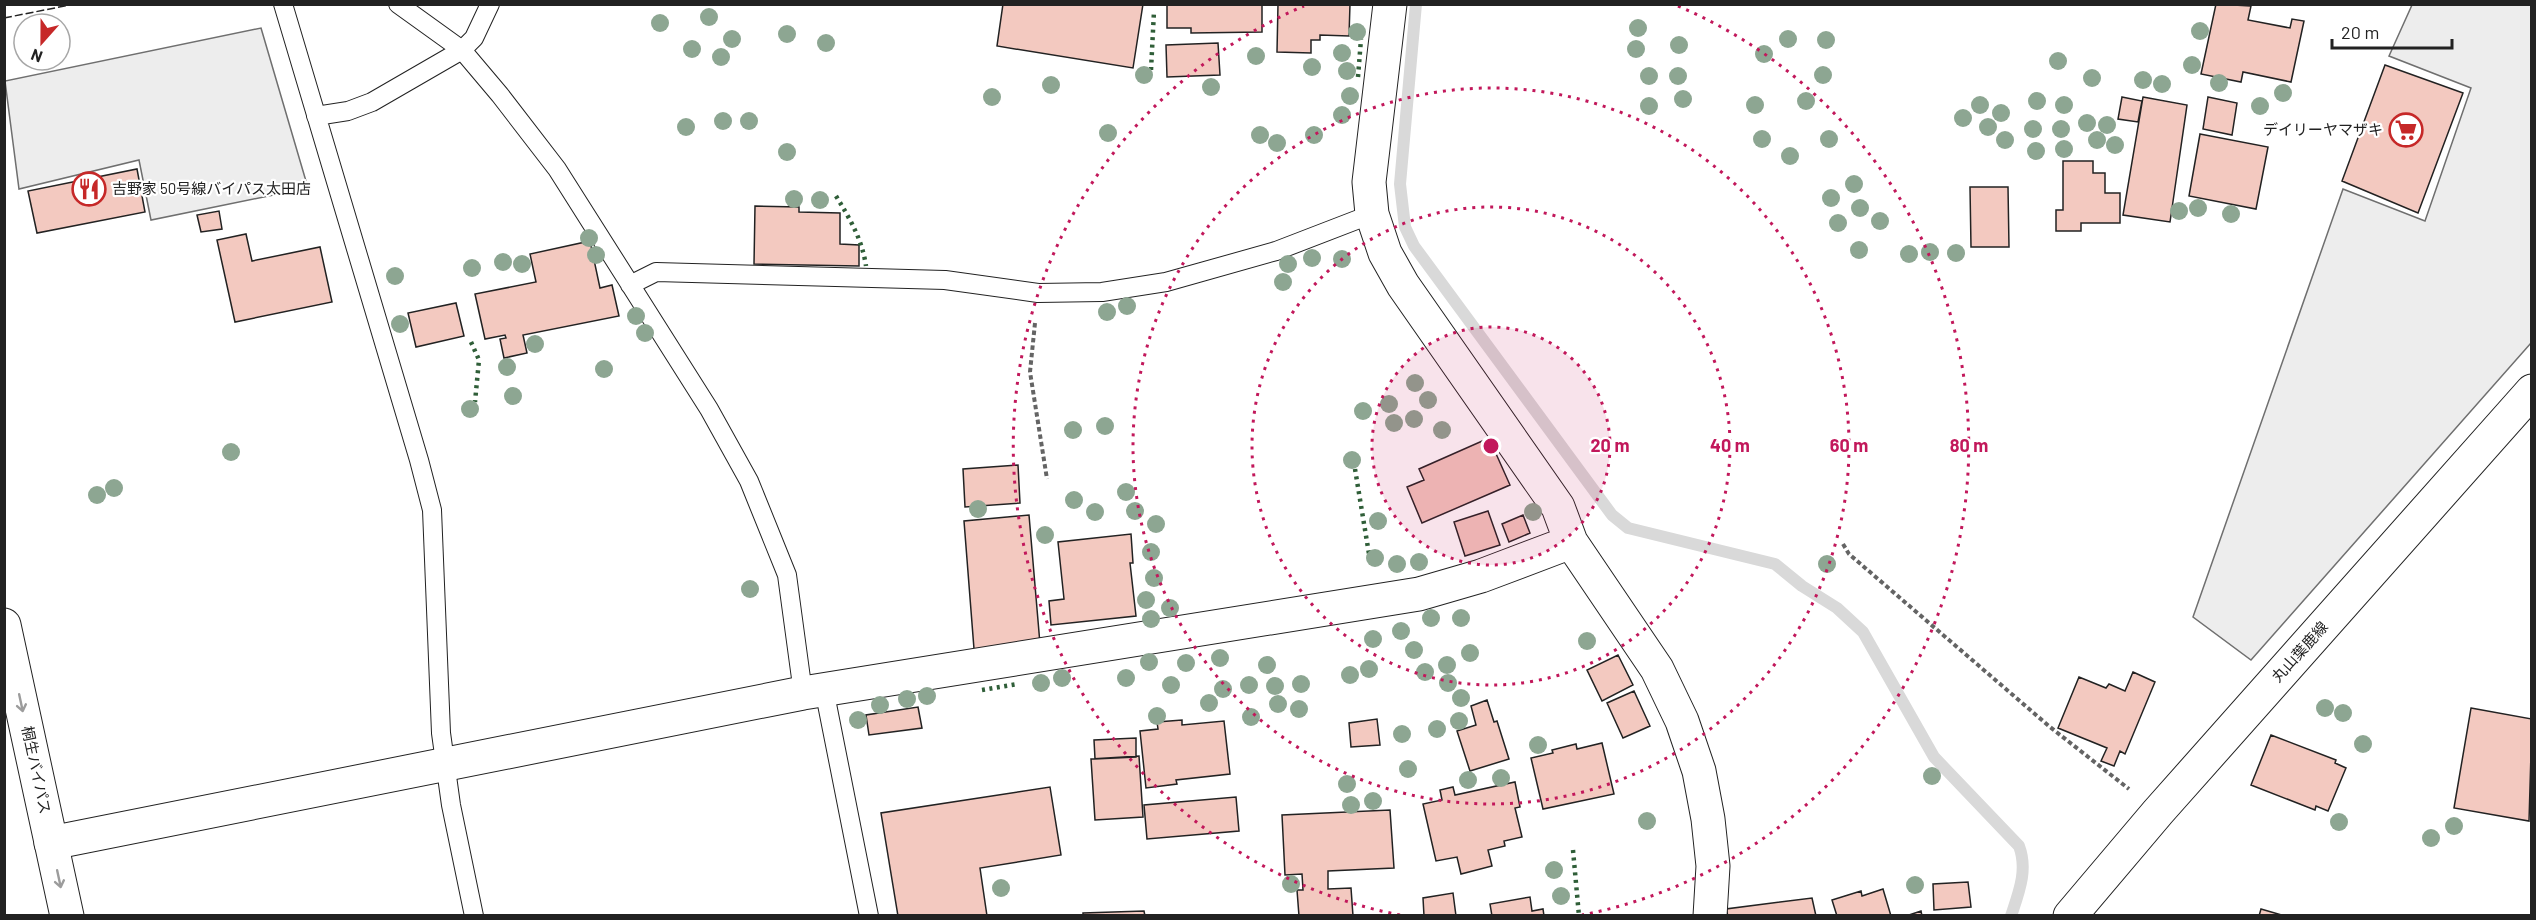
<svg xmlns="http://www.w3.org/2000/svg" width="2536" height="920" font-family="Barlow,'Noto Sans JP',sans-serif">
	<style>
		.parking { fill: #ededed; stroke: #6f6f6f; stroke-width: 1.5 }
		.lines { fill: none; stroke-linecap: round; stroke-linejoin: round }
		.stream { stroke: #d9d9d9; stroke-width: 12 }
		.building { fill: #f3c9c0; stroke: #222; stroke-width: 1.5 }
		.lane-casing { stroke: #222; stroke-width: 20 }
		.street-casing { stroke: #222; stroke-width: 35 }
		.secondary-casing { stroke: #222; stroke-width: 35 }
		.highway-casing { stroke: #222; stroke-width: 35 }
		.path { stroke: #646464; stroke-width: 4; stroke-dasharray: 4.5 3; stroke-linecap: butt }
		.lane { stroke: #fff; stroke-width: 18 }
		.street { stroke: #fff; stroke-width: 33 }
		.secondary { stroke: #fff; stroke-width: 33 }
		.highway { stroke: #fff; stroke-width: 33 }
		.hedge { stroke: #2f5e38; stroke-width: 4.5; stroke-dasharray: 3 4.5; stroke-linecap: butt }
		.fence { stroke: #222; stroke-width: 1.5; stroke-dasharray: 8 3; stroke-linecap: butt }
		.tree { fill: #8da692 }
		.oneway { stroke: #9c9c9c }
		.ring { fill: none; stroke: #c2185b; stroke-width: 3; stroke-dasharray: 3 6 }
		.labels { text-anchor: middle; stroke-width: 4.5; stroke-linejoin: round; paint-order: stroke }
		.poi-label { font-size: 15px; fill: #222; stroke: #fff; text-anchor: end }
		.street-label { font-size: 15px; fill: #222; stroke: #fff }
		.centre { fill: #c2185b; stroke: #fff; stroke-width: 3 }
		.ring-label { font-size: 18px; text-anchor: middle; font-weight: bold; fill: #c2185b; stroke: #fff; stroke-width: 4.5; stroke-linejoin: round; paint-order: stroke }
	</style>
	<rect width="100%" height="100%" fill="#fff"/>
	<path class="parking" d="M2412 5H2531V343L2251 660 2193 617 2343 189 2425 221 2471 88 2389 56Z
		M261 28 308 188 151 220 139 160 19 189 5 81Z"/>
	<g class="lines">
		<path class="stream" d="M1416 4 1400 184 1405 227 1414 246 1612 515 1628 528 1775 564 1802 586 1837 608 1863 632 1934 757 2019 846C2028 870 2019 892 2011 916"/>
	</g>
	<path class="building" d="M1003 4H1143L1133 68 997 46Z
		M1167 4H1262V32L1191 33V28H1167Z
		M1278 4H1350L1349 36 1320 35V40H1311V53L1277 52Z
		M2216 4 2251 6 2248 20 2290 28 2292 19 2304 21 2291 82 2243 72 2241 82 2201 74Z
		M1218 43 1220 75 1167 77 1166 45Z
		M2385 65 2463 93 2418 213 2342 181Z
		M2122 97 2142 101 2138 122 2118 119Z
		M2143 97 2187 105 2170 222 2123 215Z
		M2208 97 2237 103 2232 135 2203 129Z
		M2200 134 2268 147 2256 209 2189 196Z
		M2063 161H2093V173H2105V193H2120V223H2081V231H2056V210H2063Z
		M137 169 145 212 37 233 28 191Z
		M1970 187H2008L2009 247H1971Z
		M755 206 799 207V212L840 213V244L859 245V266L754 264Z
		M219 211 222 229 201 232 197 215Z
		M246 234 252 261 320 247 332 302 235 322 217 240Z
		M590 241 600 288 612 285 619 316 523 335 527 353 504 358 500 339 506 338 505 335 485 339 475 294 536 282 530 254Z
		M456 303 464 336 416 347 408 313Z
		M1489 438 1510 485 1422 523 1407 487 1424 480 1419 469Z
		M1018 465 1020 503 965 507 963 469Z
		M1488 511 1500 545 1465 556 1454 522Z
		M1029 515 1040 644 974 649 964 521Z
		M1523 515 1530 533 1509 542 1502 524Z
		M1131 534 1133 563H1130L1136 616 1051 625 1049 601 1064 599 1058 542Z
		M1618 655 1633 685 1602 701 1587 670Z
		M2133 672 2155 682 2125 754 2120 751 2114 766 2101 761 2107 748 2058 728 2079 677 2106 688 2109 684 2125 691Z
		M1634 691 1650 726 1623 738 1607 703Z
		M1487 700 1494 722 1497 721 1509 759 1470 771 1457 731 1476 725 1471 706Z
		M918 707 922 728 869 735 866 715Z
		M2471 708 2532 719 2529 821 2454 808Z
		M1377 719 1380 745 1351 747 1349 723Z
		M1182 720V725L1224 721 1230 774 1176 780 1177 784 1146 788 1140 731 1158 729 1157 722Z
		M2271 735 2336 760 2335 763 2346 768 2328 811 2316 806 2315 810 2251 785Z
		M1136 738V757L1095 759 1094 740Z
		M1602 743 1614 794 1543 809 1531 758 1553 753 1552 750 1576 744 1577 749Z
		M1139 756 1143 817 1095 820 1091 759Z
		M1515 782 1520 807 1515 808 1522 837 1504 841 1505 846 1488 850 1492 866 1461 874 1457 857 1436 861 1423 804 1442 800 1440 790 1453 787 1455 795Z
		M1050 787 1061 855 980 868 987 916H898L881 813Z
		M1236 797 1239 831 1147 839 1144 805Z
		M1390 810 1394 868 1328 871V889L1351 888 1353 916H1299L1297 890H1303L1302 874 1285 875 1282 815Z
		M1968 882 1971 907 1934 910 1933 884Z
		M1883 889 1891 916H1837L1832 900 1861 891 1862 896Z
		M1453 893 1456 916H1424L1423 898Z
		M1530 897 1532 911 1543 909 1544 916H1492L1490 904Z
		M1812 898 1816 916H1728L1726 909Z
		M2261 909 2285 916H2259Z
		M1144 911 1145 916H1083V913Z
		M1921 911 1922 916H1906Z"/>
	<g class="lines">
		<defs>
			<path id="lane" d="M283 4 419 460 432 510 441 733 451 805 474 916
				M398 4 462 50 500 95 557 169 709 409 749 481 787 575 803 693
				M316 116 348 111 372 102 462 50 474 38 490 4
				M630 285 656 272 945 280 1038 293 1102 292 1166 282 1276 251 1372 214
				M824 689 869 916"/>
			<path id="street" d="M1390 4 1369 182 1372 214 1385 253 1403 285 1558 507 1571 542 1657 669 1682 721 1699 771 1708 819 1713 866 1710 916
				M51 843 803 693 1419 594 1481 576 1571 542"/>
			<path id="secondary" d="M2070 916 2158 812 2532 391"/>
			<path id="highway" d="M4 625 67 916"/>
		</defs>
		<use href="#lane" class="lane-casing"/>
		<use href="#street" class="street-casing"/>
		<use href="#secondary" class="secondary-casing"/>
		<use href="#highway" class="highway-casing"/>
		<path class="path" d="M1035 323 1030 372 1047 479
			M1843 544 1849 554 2050 727 2129 789"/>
		<use href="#lane" class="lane"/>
		<use href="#street" class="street"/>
		<use href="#secondary" class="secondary"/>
		<use href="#highway" class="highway"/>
		<path class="hedge" d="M1151 70 1154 11
			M1358 77 1361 39
			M836 196C850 219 862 239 866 266
			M471 342 479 360 475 402
			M1355 469 1369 554
			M982 690 1018 684
			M1573 850 1579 916"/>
		<path class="fence" d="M4 18 75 4"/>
	</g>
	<g class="tree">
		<circle cx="709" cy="17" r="9"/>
		<circle cx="660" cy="23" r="9"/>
		<circle cx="1638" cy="28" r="9"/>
		<circle cx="2200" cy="31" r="9"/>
		<circle cx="1357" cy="32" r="9"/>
		<circle cx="787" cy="34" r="9"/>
		<circle cx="732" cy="39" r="9"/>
		<circle cx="1788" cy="39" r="9"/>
		<circle cx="1826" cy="40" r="9"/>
		<circle cx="826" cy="43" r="9"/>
		<circle cx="1679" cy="45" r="9"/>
		<circle cx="692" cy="49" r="9"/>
		<circle cx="1636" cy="49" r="9"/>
		<circle cx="1342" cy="53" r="9"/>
		<circle cx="1764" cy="54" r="9"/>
		<circle cx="1256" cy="56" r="9"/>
		<circle cx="721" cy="57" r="9"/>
		<circle cx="2058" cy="61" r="9"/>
		<circle cx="2192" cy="65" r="9"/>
		<circle cx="1312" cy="67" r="9"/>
		<circle cx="1347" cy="71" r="9"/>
		<circle cx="1144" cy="75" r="9"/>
		<circle cx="1823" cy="75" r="9"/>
		<circle cx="1649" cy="76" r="9"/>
		<circle cx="1678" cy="76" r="9"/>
		<circle cx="2092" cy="78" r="9"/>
		<circle cx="2143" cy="80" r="9"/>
		<circle cx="2219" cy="83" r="9"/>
		<circle cx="2162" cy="84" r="9"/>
		<circle cx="1051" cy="85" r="9"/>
		<circle cx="1211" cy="87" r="9"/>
		<circle cx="2283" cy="93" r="9"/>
		<circle cx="1350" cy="96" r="9"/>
		<circle cx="992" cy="97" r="9"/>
		<circle cx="1683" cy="99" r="9"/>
		<circle cx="1806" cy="101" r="9"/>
		<circle cx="2037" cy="101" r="9"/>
		<circle cx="1755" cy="105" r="9"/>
		<circle cx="1980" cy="105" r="9"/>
		<circle cx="2064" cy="105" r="9"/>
		<circle cx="1649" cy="106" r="9"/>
		<circle cx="2260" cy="106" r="9"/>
		<circle cx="2001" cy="113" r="9"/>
		<circle cx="1342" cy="115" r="9"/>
		<circle cx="1963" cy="118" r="9"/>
		<circle cx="723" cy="121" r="9"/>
		<circle cx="749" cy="121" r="9"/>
		<circle cx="2087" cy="123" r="9"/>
		<circle cx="2107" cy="125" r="9"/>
		<circle cx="686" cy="127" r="9"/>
		<circle cx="1988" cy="127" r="9"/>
		<circle cx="2033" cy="129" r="9"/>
		<circle cx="2061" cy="129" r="9"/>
		<circle cx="1108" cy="133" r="9"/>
		<circle cx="1260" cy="135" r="9"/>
		<circle cx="1314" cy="135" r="9"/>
		<circle cx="1762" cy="139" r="9"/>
		<circle cx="1829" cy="139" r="9"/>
		<circle cx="2005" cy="140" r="9"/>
		<circle cx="2097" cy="140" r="9"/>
		<circle cx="1277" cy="143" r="9"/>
		<circle cx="2115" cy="145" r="9"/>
		<circle cx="2064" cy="149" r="9"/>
		<circle cx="2036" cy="151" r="9"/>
		<circle cx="787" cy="152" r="9"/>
		<circle cx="1790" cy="156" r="9"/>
		<circle cx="1854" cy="184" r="9"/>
		<circle cx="1831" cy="198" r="9"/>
		<circle cx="794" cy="199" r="9"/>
		<circle cx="820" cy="200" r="9"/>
		<circle cx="1860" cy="208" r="9"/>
		<circle cx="2198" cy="208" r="9"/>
		<circle cx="2179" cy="211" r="9"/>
		<circle cx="2231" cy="214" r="9"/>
		<circle cx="1880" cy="221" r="9"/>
		<circle cx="1838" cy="223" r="9"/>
		<circle cx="589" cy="238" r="9"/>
		<circle cx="1859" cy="250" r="9"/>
		<circle cx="1930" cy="252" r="9"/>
		<circle cx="1956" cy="253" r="9"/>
		<circle cx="1909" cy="254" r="9"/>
		<circle cx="596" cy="255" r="9"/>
		<circle cx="1312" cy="258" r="9"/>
		<circle cx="1342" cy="259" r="9"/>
		<circle cx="503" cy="262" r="9"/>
		<circle cx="522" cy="264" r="9"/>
		<circle cx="1288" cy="264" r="9"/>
		<circle cx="472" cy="268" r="9"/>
		<circle cx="395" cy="276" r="9"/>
		<circle cx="1283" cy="282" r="9"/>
		<circle cx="1127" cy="306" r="9"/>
		<circle cx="1107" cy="312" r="9"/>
		<circle cx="636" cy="316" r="9"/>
		<circle cx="400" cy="324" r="9"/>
		<circle cx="645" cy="333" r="9"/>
		<circle cx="535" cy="344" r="9"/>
		<circle cx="507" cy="367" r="9"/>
		<circle cx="604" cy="369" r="9"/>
		<circle cx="1415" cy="383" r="9"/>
		<circle cx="513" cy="396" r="9"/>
		<circle cx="1428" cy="400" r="9"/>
		<circle cx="1389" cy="404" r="9"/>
		<circle cx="470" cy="409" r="9"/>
		<circle cx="1363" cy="411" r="9"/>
		<circle cx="1414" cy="419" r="9"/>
		<circle cx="1394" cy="423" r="9"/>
		<circle cx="1105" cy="426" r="9"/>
		<circle cx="1073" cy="430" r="9"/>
		<circle cx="1442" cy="430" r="9"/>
		<circle cx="231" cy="452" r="9"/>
		<circle cx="1352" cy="460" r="9"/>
		<circle cx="114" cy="488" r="9"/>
		<circle cx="1126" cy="492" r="9"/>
		<circle cx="97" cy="495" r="9"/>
		<circle cx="1074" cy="500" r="9"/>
		<circle cx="978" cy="509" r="9"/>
		<circle cx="1135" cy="511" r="9"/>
		<circle cx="1095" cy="512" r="9"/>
		<circle cx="1533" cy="512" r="9"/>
		<circle cx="1378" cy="521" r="9"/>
		<circle cx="1156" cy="524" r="9"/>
		<circle cx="1045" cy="535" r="9"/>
		<circle cx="1151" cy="552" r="9"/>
		<circle cx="1375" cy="558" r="9"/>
		<circle cx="1419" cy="562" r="9"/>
		<circle cx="1397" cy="564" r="9"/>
		<circle cx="1827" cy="564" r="9"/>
		<circle cx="1154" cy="578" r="9"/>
		<circle cx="750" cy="589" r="9"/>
		<circle cx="1146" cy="600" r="9"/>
		<circle cx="1170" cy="608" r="9"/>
		<circle cx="1431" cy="618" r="9"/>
		<circle cx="1461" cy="618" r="9"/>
		<circle cx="1151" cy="619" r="9"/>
		<circle cx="1401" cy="631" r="9"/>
		<circle cx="1373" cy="639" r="9"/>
		<circle cx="1587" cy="641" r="9"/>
		<circle cx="1414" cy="650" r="9"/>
		<circle cx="1470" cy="653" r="9"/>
		<circle cx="1220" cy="658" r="9"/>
		<circle cx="1149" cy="662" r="9"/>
		<circle cx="1186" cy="663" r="9"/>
		<circle cx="1267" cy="665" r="9"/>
		<circle cx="1447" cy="665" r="9"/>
		<circle cx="1369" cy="669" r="9"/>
		<circle cx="1425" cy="672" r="9"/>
		<circle cx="1350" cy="675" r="9"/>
		<circle cx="1062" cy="678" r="9"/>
		<circle cx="1126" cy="678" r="9"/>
		<circle cx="1041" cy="683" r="9"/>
		<circle cx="1448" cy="683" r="9"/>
		<circle cx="1301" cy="684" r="9"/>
		<circle cx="1171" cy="685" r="9"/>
		<circle cx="1249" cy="685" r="9"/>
		<circle cx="1275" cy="686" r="9"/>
		<circle cx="1223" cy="689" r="9"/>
		<circle cx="927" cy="696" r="9"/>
		<circle cx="1461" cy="698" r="9"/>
		<circle cx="907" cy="699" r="9"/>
		<circle cx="1209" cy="703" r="9"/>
		<circle cx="1278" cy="704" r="9"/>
		<circle cx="880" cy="705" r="9"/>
		<circle cx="2325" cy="708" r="9"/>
		<circle cx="1299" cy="709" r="9"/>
		<circle cx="2343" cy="713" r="9"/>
		<circle cx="1157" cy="716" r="9"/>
		<circle cx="1251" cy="717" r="9"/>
		<circle cx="858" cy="720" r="9"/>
		<circle cx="1459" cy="721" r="9"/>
		<circle cx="1437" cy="729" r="9"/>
		<circle cx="1402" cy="734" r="9"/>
		<circle cx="2363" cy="744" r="9"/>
		<circle cx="1538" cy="745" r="9"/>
		<circle cx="1408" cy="769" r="9"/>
		<circle cx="1932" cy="776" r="9"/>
		<circle cx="1501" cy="778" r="9"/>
		<circle cx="1468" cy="780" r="9"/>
		<circle cx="1347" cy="784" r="9"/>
		<circle cx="1373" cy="801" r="9"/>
		<circle cx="1351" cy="805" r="9"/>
		<circle cx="1647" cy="821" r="9"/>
		<circle cx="2339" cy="822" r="9"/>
		<circle cx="2454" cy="826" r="9"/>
		<circle cx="2431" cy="838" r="9"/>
		<circle cx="1554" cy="870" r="9"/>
		<circle cx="1291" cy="884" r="9"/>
		<circle cx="1915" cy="885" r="9"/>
		<circle cx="1001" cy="888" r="9"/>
		<circle cx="1561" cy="896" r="9"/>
	</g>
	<defs><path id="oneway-shaft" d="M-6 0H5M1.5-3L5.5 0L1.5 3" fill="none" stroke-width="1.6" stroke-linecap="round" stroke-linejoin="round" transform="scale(1.5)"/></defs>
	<g class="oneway">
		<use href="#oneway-shaft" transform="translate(21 703) rotate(78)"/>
		<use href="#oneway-shaft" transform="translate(59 879) rotate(78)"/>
	</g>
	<circle cx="1491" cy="446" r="119" fill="#c2185b" fill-opacity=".12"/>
	<g class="ring">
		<circle cx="1491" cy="446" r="119"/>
		<circle cx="1491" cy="446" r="239"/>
		<circle cx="1491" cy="446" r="358"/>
		<path d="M1400 915A478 478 0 0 1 1304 6M1678 6A478 478 0 0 1 1582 915"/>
	</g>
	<defs>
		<symbol id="supermarket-ring" viewBox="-11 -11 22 22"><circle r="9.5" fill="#fff" stroke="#c62828" stroke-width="1.5"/><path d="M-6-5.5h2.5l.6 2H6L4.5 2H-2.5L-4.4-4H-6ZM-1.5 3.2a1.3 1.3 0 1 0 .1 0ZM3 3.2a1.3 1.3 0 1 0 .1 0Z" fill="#c62828"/></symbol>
		<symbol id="restaurant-ring" viewBox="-11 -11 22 22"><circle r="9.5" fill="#fff" stroke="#c62828" stroke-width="1.5"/><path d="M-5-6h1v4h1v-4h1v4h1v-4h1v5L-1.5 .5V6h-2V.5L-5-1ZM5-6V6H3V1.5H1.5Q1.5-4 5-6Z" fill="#c62828"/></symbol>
	</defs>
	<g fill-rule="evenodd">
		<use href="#supermarket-ring" x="2387" y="111" width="38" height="38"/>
		<use href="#restaurant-ring" x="70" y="170" width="38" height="38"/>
	</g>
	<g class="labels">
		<g class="poi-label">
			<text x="2383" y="135">デイリーヤマザキ</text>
			<text x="112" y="194" text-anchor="start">吉野家 50号線バイパス太田店</text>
		</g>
		<g class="street-label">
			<text transform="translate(2300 652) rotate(-48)" y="5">丸山葉鹿線</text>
			<text transform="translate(36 770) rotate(78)" y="5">桐生バイパス</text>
		</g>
	</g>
	<circle cx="1491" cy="446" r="9" class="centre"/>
	<g class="ring-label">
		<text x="1610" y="452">20 m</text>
		<text x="1730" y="452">40 m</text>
		<text x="1849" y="452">60 m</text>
		<text x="1969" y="452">80 m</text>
	</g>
	<rect width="2536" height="920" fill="none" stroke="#222222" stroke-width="12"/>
	<g transform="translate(42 42) rotate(201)"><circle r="28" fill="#ffffff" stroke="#a7a7a7" stroke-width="1.5"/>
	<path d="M0-4.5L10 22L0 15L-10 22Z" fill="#c62828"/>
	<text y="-9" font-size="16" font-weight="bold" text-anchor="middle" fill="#222222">N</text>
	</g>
	<path d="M2332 39v9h120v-9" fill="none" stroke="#222222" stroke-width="3"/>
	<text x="2341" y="39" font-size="18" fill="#222222" stroke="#ffffff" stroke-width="4.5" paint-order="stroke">20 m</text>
</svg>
